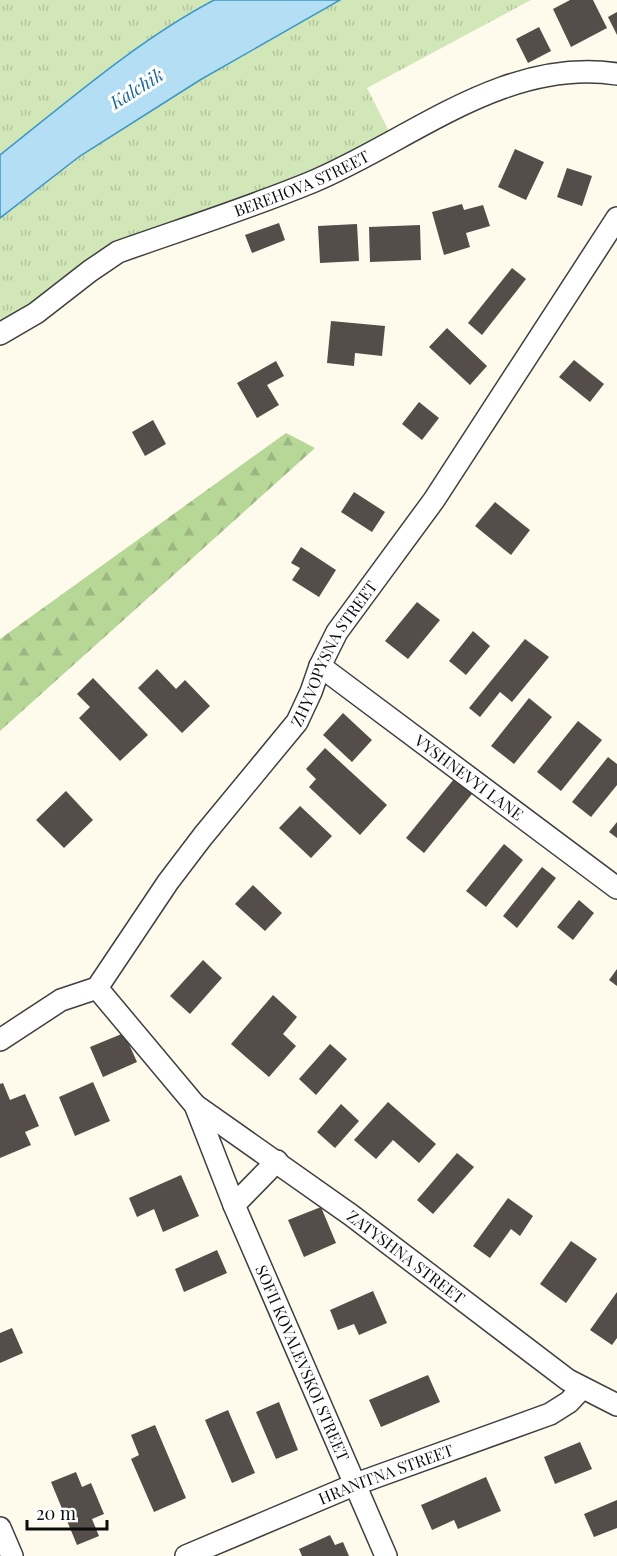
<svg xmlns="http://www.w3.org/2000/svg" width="617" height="1556" font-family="'Playfair Display',serif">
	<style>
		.grass { fill: url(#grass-tufts) }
		.forest { fill: url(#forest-firs) }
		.water { fill: #b3def3; stroke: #3d96c8; stroke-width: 1.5 }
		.building { fill: #544d49 }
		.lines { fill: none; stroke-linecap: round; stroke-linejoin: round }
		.street-casing { stroke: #3f3f3f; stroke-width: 24 }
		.street { stroke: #fff; stroke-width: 21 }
		.labels { text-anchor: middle; stroke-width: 6; stroke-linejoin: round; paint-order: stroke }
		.street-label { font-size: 16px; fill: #0c0c0c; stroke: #fff }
		.water-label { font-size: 18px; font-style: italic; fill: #1b6799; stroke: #fff }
	</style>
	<defs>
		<pattern id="grass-tufts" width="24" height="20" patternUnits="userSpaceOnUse" patternTransform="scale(1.5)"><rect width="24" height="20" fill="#d2e7b8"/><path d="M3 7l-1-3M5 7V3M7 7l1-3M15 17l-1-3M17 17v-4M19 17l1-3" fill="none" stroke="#b3c59d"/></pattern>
		<pattern id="forest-firs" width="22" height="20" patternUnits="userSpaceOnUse" patternTransform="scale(1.5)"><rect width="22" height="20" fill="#b7d797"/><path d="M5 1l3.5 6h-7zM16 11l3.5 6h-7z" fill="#9cb781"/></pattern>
	</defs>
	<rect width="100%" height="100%" fill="#fefaec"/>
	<path class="grass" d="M0 0H214C138 40 67 102 0 155Z
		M340 0H531L367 88 394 141 118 252 0 334V218L80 156 200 80Z"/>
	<path class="forest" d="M286 433 315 448 0 731V639Z"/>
	<path class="water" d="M214 0H340L200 80 80 156 0 218V155C67 102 138 40 214 0Z"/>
	<path class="building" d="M570 0H593L607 28 571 47 553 9Z
		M617 12V35L608 17Z
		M539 27 551 51 528 63 516 39Z
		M515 149 544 162 526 200 498 187Z
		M567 168 592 176 582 206 557 197Z
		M462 204 464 210 483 205 490 226 466 233 470 247 444 255 432 212Z
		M279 223 285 240 252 253 245 235Z
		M357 224 359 261 320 263 318 226Z
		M420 225 421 260 370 262 369 227Z
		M512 268 526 279 482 335 468 323Z
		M331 321 385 326 382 356 355 353 354 366 327 363Z
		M447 328 487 366 470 385 429 347Z
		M574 360 604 384 590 402 559 377Z
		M276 361 284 376 267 385 279 405 257 418 237 383Z
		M419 402 439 418 422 440 402 424Z
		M153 420 166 444 145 456 132 432Z
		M354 492 385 512 372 532 341 512Z
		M495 502 530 530 511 555 475 526Z
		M301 547 336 570 319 597 292 580 300 568 291 563Z
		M417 602 440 620 408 659 385 641Z
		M473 631 490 646 466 675 449 661Z
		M525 639 549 657 512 702 500 692 480 717 469 708Z
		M157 669 176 689 185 680 210 706 182 733 138 688Z
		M93 678 148 735 120 761 79 718 90 707 77 694Z
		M529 698 552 717 514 764 491 746Z
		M343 713 372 740 352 762 323 735Z
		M578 721 602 740 561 791 537 772Z
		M325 748 387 805 360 835 309 787 316 779 306 769Z
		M608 757 617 764V785L591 817 572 802Z
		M454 779 472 794 424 853 406 838Z
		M66 791 93 820 64 848 36 820Z
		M300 806 332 836 311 858 279 828Z
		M617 822V838L609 832Z
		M504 844 523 860 486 907 466 891Z
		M542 867 556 878 517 928 503 916Z
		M253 885 282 913 265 931 235 904Z
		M579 900 594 913 573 940 557 927Z
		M203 960 222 978 190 1014 170 996Z
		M617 969V986L609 980Z
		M273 995 297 1017 283 1034 296 1046 269 1077 231 1044Z
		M124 1033 137 1062 103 1077 90 1047Z
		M330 1044 347 1059 316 1095 299 1079Z
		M93 1082 110 1121 75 1136 59 1097Z
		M3 1083 10 1100 25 1094 39 1126 25 1132 31 1145 0 1158V1084Z
		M388 1102 436 1144 419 1163 393 1140 376 1159 354 1140Z
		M341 1104 359 1121 335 1148 317 1132Z
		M457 1153 474 1167 433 1214 417 1200Z
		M181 1175 199 1216 163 1232 154 1209 137 1217 129 1198Z
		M508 1198 533 1216 520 1236 511 1229 490 1258 473 1246Z
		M321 1207 336 1243 304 1257 288 1220Z
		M571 1241 597 1259 566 1303 540 1284Z
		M217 1250 227 1273 184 1292 175 1269Z
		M373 1291 387 1323 359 1335 354 1324 338 1330 330 1310Z
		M617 1292V1338L612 1345 590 1330Z
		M12 1328 23 1353 0 1363V1333Z
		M428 1375 440 1402 381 1427 369 1400Z
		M279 1402 298 1450 276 1459 256 1412Z
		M228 1410 255 1473 232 1483 205 1420Z
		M155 1425 186 1498 154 1512 131 1459 139 1455 131 1435Z
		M580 1442 592 1469 555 1484 544 1457Z
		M76 1472 82 1487 91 1483 104 1514 92 1519 99 1536 77 1545 51 1482Z
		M486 1477 501 1511 458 1529 454 1520 432 1530 421 1505Z
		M617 1500V1528L594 1537 584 1514Z
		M330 1535 335 1545 343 1542 349 1556H302L299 1549Z"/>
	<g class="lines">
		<defs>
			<g id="street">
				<path id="s1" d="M0 334 36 313 90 271 118 252C183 229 249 208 312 182 410 141 504 57 617 74"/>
				<path id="s2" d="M320 666 617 888"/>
				<path d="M97 988 195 1105 234 1205 277 1161"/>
				<path id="s3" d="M0 1040 61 1000 97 988 168 882 203 836 297 722 311 692 320 666 337 632 434 500 617 218"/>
				<path id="s4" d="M195 1105 351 1215 568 1380 617 1405"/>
				<path id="s5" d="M234 1205 386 1556"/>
				<path d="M0 1528 12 1556"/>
				<path id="s6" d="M186 1556 356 1484 550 1414 569 1402 582 1388"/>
			</g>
		</defs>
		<use href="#street" class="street-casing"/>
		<use href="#street" class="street"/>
	</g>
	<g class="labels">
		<g class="street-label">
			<text dy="6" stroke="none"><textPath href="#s1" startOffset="340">BEREHOVA STREET</textPath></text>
			<text dy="6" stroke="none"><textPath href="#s3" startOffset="522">ZHYVOPYSNA STREET</textPath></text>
			<text dy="6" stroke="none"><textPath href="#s2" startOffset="186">VYSHNEVYI LANE</textPath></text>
			<text dy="6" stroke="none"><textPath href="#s4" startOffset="260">ZATYSHNA STREET</textPath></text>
			<text dy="6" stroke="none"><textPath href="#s5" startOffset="172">SOFII KOVALEVSKOI STREET</textPath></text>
			<text dy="6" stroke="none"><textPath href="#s6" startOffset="216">HRANITNA STREET</textPath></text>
		</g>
		<g class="water-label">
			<text transform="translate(137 89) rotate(-32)" y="6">Kalchik</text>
		</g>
	</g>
	<path d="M27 1520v9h80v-9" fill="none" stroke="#0c0c0c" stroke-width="3"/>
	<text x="36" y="1520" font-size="18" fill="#0c0c0c" stroke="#ffffff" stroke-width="4.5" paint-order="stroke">20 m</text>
</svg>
